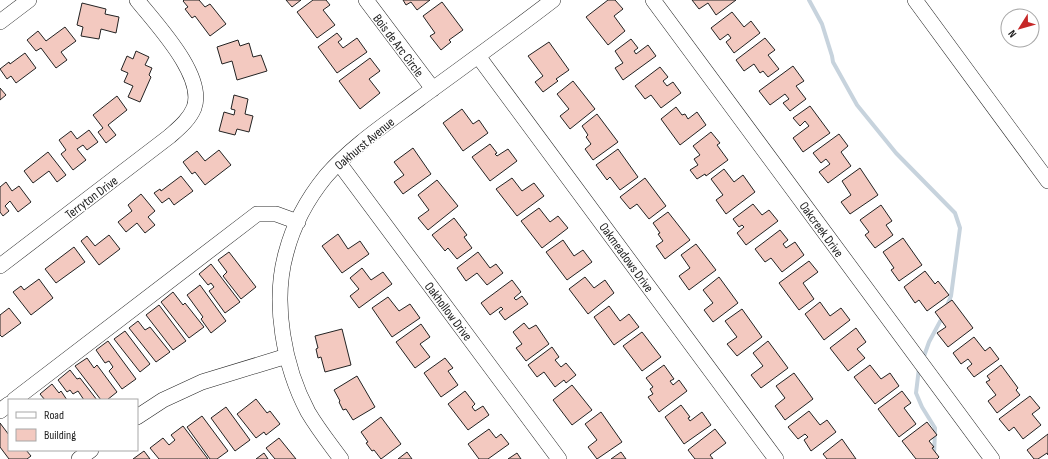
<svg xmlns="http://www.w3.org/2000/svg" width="1048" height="459" font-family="'Sofia Sans Condensed',sans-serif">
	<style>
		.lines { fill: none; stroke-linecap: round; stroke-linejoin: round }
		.stream { stroke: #c7d3dd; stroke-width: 4 }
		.building { fill: #f3c9c0; stroke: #222 }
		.minor-casing { stroke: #222; stroke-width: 16 }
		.minor { stroke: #fff; stroke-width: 15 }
		.labels { text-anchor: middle; stroke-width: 3; stroke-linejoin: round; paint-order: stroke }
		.street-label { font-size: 13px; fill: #222; stroke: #fff }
	</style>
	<rect width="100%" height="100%" fill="#fff"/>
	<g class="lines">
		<path class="stream" d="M809 0 822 24 832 56 833 62 857 105 896 153 955 213 960 228 951 296 946 308
			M923 359 929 342 943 316
			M919 368 916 393 922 407 935 428 934 459"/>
	</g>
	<path class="building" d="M184 0H199L205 7 210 4 226 24 210 36 195 16 192 18 185 9 188 7 183 1Z
		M286 0H301L292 7Z
		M313 0H326L330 5 323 10 335 25 317 38 297 12Z
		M403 0H430L417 10 411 2 406 5Z
		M608 0H615L623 9 614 16 625 31 608 45 586 17Z
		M692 0H736L716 15 708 3 699 9Z
		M442 2 463 30 449 40 451 42 441 50 430 36 435 33 423 16Z
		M82 3 106 9 105 14 119 17 116 33 101 29 99 39 81 36 83 27 77 25Z
		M732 12 744 27 751 21 760 33 734 53 726 42 731 38 728 34 720 40 711 28Z
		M65 27 76 41 61 52 67 60 56 68 41 48 36 51 27 40 38 31 46 41Z
		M337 33 342 39 338 42 343 48 357 38 367 52 337 73 318 47Z
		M765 38 775 50 768 55 779 69 768 77 763 71 760 73 754 64 744 71 736 60Z
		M631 39 638 48 634 51 636 54 648 45 656 56 623 80 615 68 623 63 615 51Z
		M238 40 240 46 249 43 253 57 261 55 267 71 237 80 232 61 222 64 217 47Z
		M549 42 569 70 556 79 558 81 543 92 535 82 543 76 528 56Z
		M136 51 149 57 145 65 152 68 149 75 151 77 140 102 128 97 133 86 124 82 128 73 121 70 127 56 133 59Z
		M25 53 36 68 16 83 11 76 7 79 0 69 9 62 10 64Z
		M370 58 380 71 369 79 380 93 360 109 339 81Z
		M793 66 804 81 796 86 806 99 790 111 783 103 789 99 785 94 770 105 759 91Z
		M660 67 668 77 663 81 667 86 673 82 681 93 661 108 651 95 645 99 635 86Z
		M573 81 595 109 570 129 560 116 569 109 557 94Z
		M0 88 6 95 0 100Z
		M234 95 248 99 245 114 253 116 249 132 237 129 235 135 219 131 224 112 234 115 235 110 231 109Z
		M117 96 127 110 108 125 116 135 106 143 98 132 103 128 93 115Z
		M810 106 830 133 803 152 793 138 809 126 805 121 800 126 793 118Z
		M676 107 682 115 685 114 688 119 697 112 706 125 680 145 661 119Z
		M462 109 473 124 479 120 488 133 463 151 443 123Z
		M597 114 618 142 593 160 585 149 591 144 586 137 588 135 582 126Z
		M89 130 98 142 87 150 83 145 77 149 86 160 73 170 61 154 66 150 59 140 71 131 77 139Z
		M711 132 720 143 717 145 728 160 706 176 705 174 697 179 690 170 698 165 694 159 700 155 693 146Z
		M839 134 848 146 841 152 851 166 828 183 819 172 830 164 826 159 821 163 813 153Z
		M490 144 497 153 495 154 497 156 508 149 517 161 490 181 472 157Z
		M413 148 431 174 403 194 394 182 404 175 394 162Z
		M618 149 638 177 620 190 610 177 607 180 596 165Z
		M219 150 231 165 205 185 195 172 192 174 183 162 197 151 205 161Z
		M48 152 66 175 57 182 49 171 33 183 24 171Z
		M860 168 878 195 850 214 841 202 851 195 842 181Z
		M724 169 734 182 743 175 755 192 726 214 716 200 723 195 711 179Z
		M181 176 193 191 174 205 169 198 162 203 154 193 160 189 161 191Z
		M512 178 522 191 534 183 544 196 517 216 496 189Z
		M645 178 666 206 649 219 637 204 630 209 620 197Z
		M437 180 458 206 428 230 418 218 429 210 418 195Z
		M6 182 12 191 19 186 31 202 18 212 10 201 5 206 9 211 3 216 0 212V187Z
		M141 194 155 211 148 217 155 225 145 233 137 223 126 232 118 222 132 211 128 205Z
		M753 204 762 215 769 210 778 221 746 245 737 233 744 227 742 225 739 227 733 219Z
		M881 205 892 221 886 225 893 235 875 248 865 235 869 232 860 220Z
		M539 208 550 222 558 216 568 228 542 248 521 221Z
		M668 212 690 240 665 259 656 246 663 241 658 234 660 233 653 223Z
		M454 218 467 235 464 237 472 248 457 259 448 248 445 251 432 235Z
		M780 230 788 240 783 244 786 248 795 242 804 255 782 272 771 258 765 262 755 249Z
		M338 234 348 249 360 241 369 254 342 273 322 246Z
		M109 235 120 249 99 265 81 241 87 236 95 246Z
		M903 238 922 265 899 281 891 270 894 268 883 252Z
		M563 240 574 256 583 250 592 262 567 280 546 252Z
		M696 244 716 270 689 290 679 276 690 268 681 255Z
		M74 247 85 262 56 283 45 269Z
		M229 252 256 287 241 299 223 276 227 272 218 260Z
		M478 252 490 268 496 264 503 273 487 285 477 273 466 281 457 268Z
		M809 261 818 272 803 283 814 299 799 310 779 283Z
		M211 264 240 302 225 313 209 291 214 287 211 283 208 285 199 274Z
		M362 268 371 280 383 272 392 284 359 308 350 296 359 289 350 278Z
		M925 271 935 284 938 281 949 295 927 311 919 300 915 303 904 287Z
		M585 277 594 288 605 280 614 293 588 314 569 289Z
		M719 277 738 303 713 322 704 310 713 303 703 290Z
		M39 279 53 298 31 315 13 292 21 286 24 290Z
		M512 280 521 292 514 298 516 300 522 296 528 304 505 320 499 312 503 309 501 307 490 315 481 303Z
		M200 285 226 321 211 333 201 319 203 317 187 295Z
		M173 292 183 305 185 303 204 327 189 338 161 302Z
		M388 297 399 311 410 304 420 318 392 337 372 308Z
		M952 300 973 328 948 347 937 333 946 327 935 312Z
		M820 302 830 316 841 308 850 320 824 340 805 314Z
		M159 305 186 341 173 350 146 315Z
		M609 306 620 321 629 314 639 327 614 345 594 317Z
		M9 308 21 323 2 337 0 335V315Z
		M742 309 762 337 737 356 727 344 737 337 725 321Z
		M138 321 145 330 150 327 170 352 156 362 129 328Z
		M524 323 529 329 536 325 549 344 526 361 516 348 522 344 513 332Z
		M421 324 430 337 420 344 430 357 415 368 396 342Z
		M856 328 866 342 857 349 865 358 848 371 830 348Z
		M342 329 351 365 325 372 321 357 318 358 316 349 318 348 315 336Z
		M125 331 150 364 140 372 114 339Z
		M642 332 661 357 642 371 623 346Z
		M974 337 985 351 990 347 999 359 974 377 967 368 972 364 968 359 961 364 953 353Z
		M108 341 136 379 122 389 109 371 113 367 109 361 105 363 96 350Z
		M768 341 788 368 761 388 751 375 763 366 753 353Z
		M552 347 559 357 555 360 561 367 566 363 576 375 566 383 564 380 555 387 544 372 537 377 528 365Z
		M87 358 94 368 97 365 117 392 107 400H101L75 366Z
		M445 358 453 368 448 371 458 385 441 397 424 373Z
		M664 365 674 379 670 381 673 385 679 380 687 391 659 412 648 397 653 394 650 389 653 387 646 378Z
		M870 365 881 379 890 373 899 386 875 404 854 377Z
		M1001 365 1018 388 1016 390 1020 395 997 413 988 401 996 395 986 382 990 380 987 376Z
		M70 370 77 379 80 378 97 400H84L78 391 73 394 70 390 67 392 58 380Z
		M794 373 813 399 785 420 775 406 785 398 776 386Z
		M357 376 375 407 353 420 346 409 343 410 339 402 340 401 334 390Z
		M52 384 59 393 61 391 67 400H45L40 394Z
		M572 385 592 410 572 425 553 400Z
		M465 391 475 404 472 407 475 411 483 406 489 415 468 430 448 404Z
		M902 391 911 403 904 408 916 424 899 437 878 409Z
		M1030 396 1040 408 1032 414 1041 425 1023 439 1014 427 1009 431 999 419Z
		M256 399 267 413 270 411 280 424 266 435 264 432 256 438 237 414Z
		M681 405 690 417 688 418 690 421 702 412 711 425 684 444 665 417Z
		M226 407 250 440 235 451 211 418Z
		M809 411 820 425 827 420 836 432 811 451 804 440 808 437 805 434 798 439 788 427Z
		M601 412 622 442 597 459 588 447 597 440 585 424Z
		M202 416 228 451 217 459H210L187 427Z
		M381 417 401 444 381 459 374 450 372 451 366 443 368 442 361 432Z
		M927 422 937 435 929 441 934 447 932 448 939 457 937 459H916L902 441Z
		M0 423 9 435V450H26L31 456 27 459H9L0 447Z
		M183 426 208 459H159L150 448 163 438 169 445 175 440 171 435Z
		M489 429 496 438 501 434 509 444 488 459H479L468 444Z
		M715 429 726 443 710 455 713 459H695L688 450Z
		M1048 434V455L1047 453 1038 459H1034L1027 450Z
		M279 438 296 459H275L266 448Z
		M842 439 856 459H827L823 454Z
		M144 451 150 459H133Z
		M407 452 412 459H398Z
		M621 452 626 459H611Z
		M264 453 268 459H256Z
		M517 453 521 459H508Z"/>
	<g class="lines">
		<defs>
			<path id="minor" d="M366 0 433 89
				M653 0 992 459
				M915 0 1048 181
				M0 22 29 0
				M478 56 776 459
				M339 163 559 459
				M0 266 170 136C179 128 189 120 194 108 206 76 156 24 137 0
				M14 400 257 214H276L298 222
				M0 411 9 404
				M137 417 163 400 202 382 287 356
				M79 459 91 450
				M341 459C330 444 318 429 308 412 284 367 272 303 286 253 293 226 308 198 326 176 352 146 387 123 419 99 464 66 509 34 553 0"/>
		</defs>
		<use href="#minor" class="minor-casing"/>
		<use href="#minor" class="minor"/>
	</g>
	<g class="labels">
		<g class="street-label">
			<text transform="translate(399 45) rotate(53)" y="5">Bois de Arc Circle</text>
			<text transform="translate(364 143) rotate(-40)" y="5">Oakhurst Avenue</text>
			<text transform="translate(91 197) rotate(-37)" y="5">Terryton Drive</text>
			<text transform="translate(822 229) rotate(54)" y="5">Oakcreek Drive</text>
			<text transform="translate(627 257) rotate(54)" y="5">Oakmeadows Drive</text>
			<text transform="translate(449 311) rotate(53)" y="5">Oakhollow Drive</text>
		</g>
	</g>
	<rect x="8" y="399" width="130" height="52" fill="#ffffff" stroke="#a7a7a7"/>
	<rect x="16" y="412" width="20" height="6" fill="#ffffff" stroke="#a7a7a7"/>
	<text x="44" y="419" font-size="12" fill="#222222">Road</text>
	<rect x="16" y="429" width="20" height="12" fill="#f3c9c0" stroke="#a7a7a7"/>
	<text x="44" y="439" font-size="12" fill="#222222">Building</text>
	<g transform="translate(1020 28) rotate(233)"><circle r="19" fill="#ffffff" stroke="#a7a7a7"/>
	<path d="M0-3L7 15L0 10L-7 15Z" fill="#c62828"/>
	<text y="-6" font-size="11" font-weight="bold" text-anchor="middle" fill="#222222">N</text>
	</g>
</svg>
